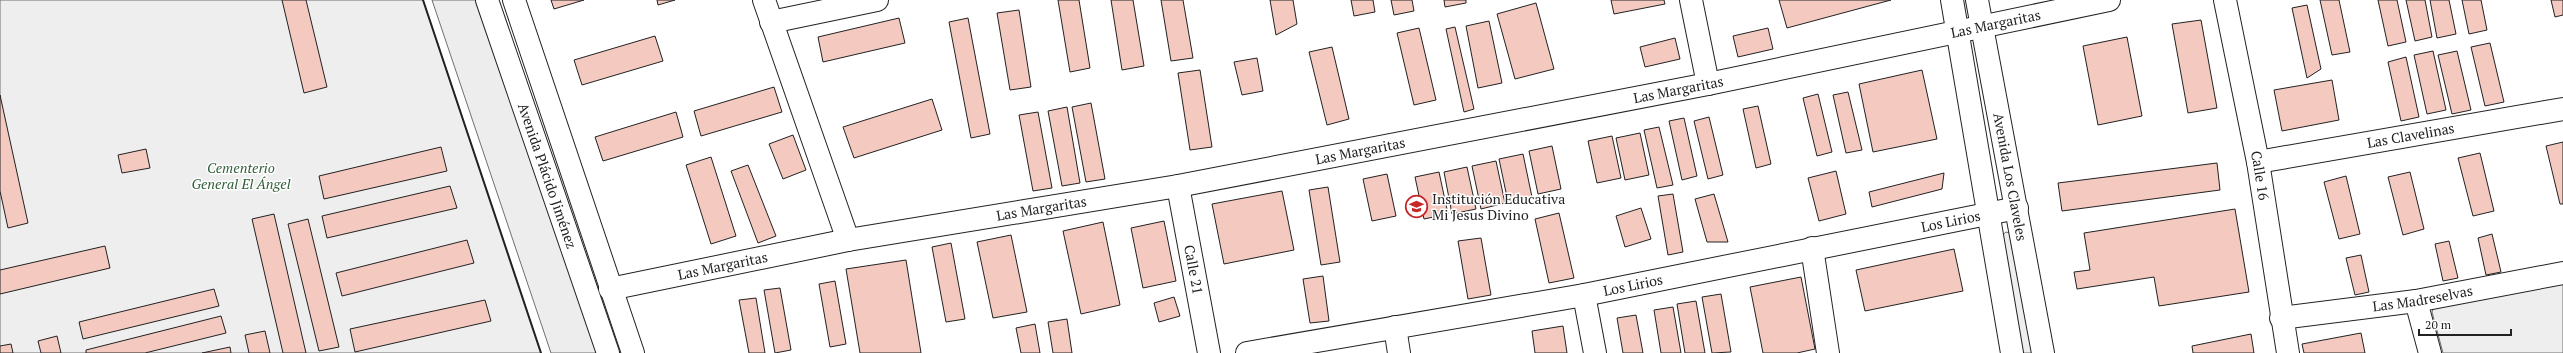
<svg xmlns="http://www.w3.org/2000/svg" width="2563" height="353" font-family="'PT Serif',serif">
	<style>
		.green { fill: #eee; stroke: #6f6f6f }
		.parking { fill: #ededed; stroke: #6f6f6f }
		.building { fill: #f3c9c0; stroke: #222 }
		.lines { fill: none; stroke-linecap: round; stroke-linejoin: round }
		.street-casing { stroke: #222; stroke-width: 24 }
		.secondary-casing { stroke: #222; stroke-width: 24 }
		.street { stroke: #fff; stroke-width: 22 }
		.secondary { stroke: #fff; stroke-width: 22 }
		.wall { stroke: #222; stroke-width: 2 }
		.labels { text-anchor: middle; stroke-width: 3; stroke-linejoin: round; paint-order: stroke }
		.street-label { font-size: 14px; fill: #222; stroke: #fff }
		.park-label { font-size: 14px; font-style: italic; fill: #2f5e38; stroke: #fff }
		.poi-label { font-size: 14px; fill: #222; stroke: #fff; text-anchor: start }
	</style>
	<rect width="100%" height="100%" fill="#fff"/>
	<path class="green" d="M0 0H423L541 353H0Z
		M2006 232 2014 234 2035 353H2020L1998 239Z
		M2563 277V353H2443L2432 312 2436 301Z"/>
	<path class="parking" d="M432 0H482L600 353H551Z"/>
	<path class="building" d="M282 0H306L327 87 304 93Z
		M551 0H584L554 9Z
		M657 0H675L658 5Z
		M1058 0H1079L1090 68 1070 72Z
		M1111 0H1133L1144 66 1122 70Z
		M1161 0H1183L1193 58 1171 61Z
		M1270 0H1293L1297 24 1276 35Z
		M1351 0H1373L1375 12 1354 16Z
		M1391 0H1412L1414 11 1394 15Z
		M1444 0H1466V3L1445 7Z
		M1611 0H1664L1665 4 1614 14Z
		M1779 0H1891L1787 28Z
		M2320 0H2339L2350 52 2332 55Z
		M2378 0H2397L2406 42 2388 46Z
		M2406 0H2425L2432 37 2415 41Z
		M2430 0H2449L2456 34 2437 38Z
		M2462 0H2481L2487 30 2469 34Z
		M2551 0H2563V15L2555 17Z
		M1536 3 1554 69 1515 79 1497 14Z
		M2307 5 2321 69 2307 78 2292 8Z
		M1019 10 1031 87 1010 90 997 13Z
		M899 18 905 43 823 62 818 37Z
		M968 18 990 134 971 138 949 22Z
		M2201 20 2217 108 2188 113 2172 24Z
		M1489 21 1502 83 1478 88 1466 26Z
		M1455 27 1474 109 1464 112 1446 29Z
		M1419 28 1436 100 1414 105 1397 33Z
		M1768 28 1773 49 1738 57 1733 36Z
		M655 36 663 61 582 85 574 60Z
		M2127 37 2142 116 2098 125 2083 46Z
		M1675 38 1680 59 1645 67 1640 47Z
		M2490 43 2504 102 2485 106 2471 47Z
		M1332 47 1349 119 1327 125 1309 52Z
		M2433 51 2446 110 2427 114 2414 55Z
		M2457 51 2471 110 2452 114 2438 55Z
		M2406 57 2419 117 2401 121 2388 62Z
		M1257 58 1263 91 1242 95 1234 62Z
		M1200 70 1212 147 1190 150 1178 73Z
		M1922 70 1937 139 1873 152 1859 84Z
		M2332 80 2339 120 2282 131 2274 90Z
		M774 87 782 112 701 136 694 111Z
		M1848 92 1862 150 1846 153 1833 95Z
		M1818 94 1832 152 1817 156 1803 98Z
		M0 95 28 223 8 228 0 191Z
		M932 99 942 130 854 158 843 127Z
		M1091 103 1105 179 1086 182 1072 107Z
		M1758 106 1771 164 1756 168 1743 109Z
		M1067 107 1080 183 1062 186 1048 111Z
		M676 112 683 137 603 161 595 137Z
		M1038 112 1052 188 1033 191 1019 115Z
		M1709 117 1723 175 1708 179 1694 121Z
		M1684 118 1697 176 1682 180 1669 121Z
		M1659 127 1673 185 1657 188 1644 130Z
		M1640 133 1649 175 1625 180 1616 138Z
		M793 135 806 170 783 179 769 144Z
		M1612 136 1621 178 1597 183 1588 141Z
		M2563 142V204H2560L2546 146Z
		M1552 146 1561 189 1538 194 1529 151Z
		M441 147 447 171 324 199 319 176Z
		M146 149 150 168 122 173 118 155Z
		M2480 153 2494 211 2473 216 2458 158Z
		M1523 154 1532 197 1508 202 1499 159Z
		M711 157 736 236 711 244 686 165Z
		M1496 161 1505 203 1481 209 1472 166Z
		M2217 163 2220 190 2062 211 2058 183Z
		M748 165 776 236 758 243 731 171Z
		M1467 167 1476 209 1452 214 1444 172Z
		M1836 171 1846 214 1819 221 1808 178Z
		M1439 172 1448 214 1424 219 1415 177Z
		M2410 172 2424 229 2403 235 2388 177Z
		M1944 173 1942 189 1872 207 1869 192Z
		M1387 174 1396 216 1372 221 1363 179Z
		M2346 176 2360 234 2339 239 2324 182Z
		M450 186 457 208 327 238 322 216Z
		M1328 187 1340 262 1321 265 1309 190Z
		M1282 191 1294 250 1224 264 1212 204Z
		M1673 194 1683 252 1668 255 1658 196Z
		M1714 194 1728 242H1707L1695 199Z
		M1641 208 1651 239 1625 247 1616 216Z
		M2235 209 2249 292 2159 306 2154 277 2077 289 2074 272 2090 270 2084 233Z
		M1559 213 1574 278 1549 283 1535 219Z
		M274 214 306 353H283L252 219Z
		M308 219 339 347 319 351 288 224Z
		M1164 221 1176 281 1143 288 1131 228Z
		M1103 222 1120 305 1081 314 1063 231Z
		M2492 234 2501 272 2486 275 2478 238Z
		M1011 235 1027 312 993 318 977 242Z
		M1481 238 1491 295 1468 299 1458 241Z
		M467 240 474 263 342 296 336 273Z
		M2449 241 2458 278 2443 281 2435 244Z
		M951 243 965 319 946 322 932 247Z
		M105 246 110 268 0 294V270Z
		M1954 249 1963 291 1865 311 1856 270Z
		M2361 255 2369 292 2355 295 2346 258Z
		M906 260 921 353H860L846 269Z
		M1323 276 1329 321 1310 323 1303 279Z
		M1801 277 1815 349 1797 353H1763L1750 287Z
		M835 281 846 344 830 347 819 284Z
		M780 288 791 350 775 353 764 290Z
		M214 289 219 306 83 339 79 322Z
		M1721 294 1731 352 1712 353 1702 297Z
		M1174 297 1180 316 1159 322 1154 303Z
		M756 298 765 353H749L739 300Z
		M485 300 491 321 355 352 350 329Z
		M1696 301 1705 353H1685L1677 304Z
		M1673 307 1681 353H1661L1654 310Z
		M1636 315 1643 353H1623L1617 318Z
		M221 316 226 333 145 353H86V350Z
		M1067 319 1072 353H1053L1048 322Z
		M1035 324 1040 353H1021L1016 328Z
		M1563 326 1567 353H1535L1532 331Z
		M265 331 270 353H249L245 335Z
		M2361 333 2365 353H2304L2302 344Z
		M2251 334 2254 353H2193L2192 346Z
		M57 336 61 353H41L38 341Z
		M11 344 13 353H0V346Z
		M230 347 231 353H202Z"/>
	<g class="lines">
		<defs>
			<g id="street">
				<path d="M764 0 848 240"/>
				<path d="M1691 0 1708 84"/>
				<path id="s1" d="M2225 0 2258 162 2288 353"/>
				<path d="M771 22 877 0"/>
				<path id="s2" d="M2258 162 2563 109"/>
				<path id="s3" d="M1178 186 1209 353"/>
				<path d="M1812 248 1828 353"/>
				<path id="s4" d="M610 289 848 240 1178 186 1708 84 2109 0"/>
				<path d="M1584 295 1595 353"/>
				<path d="M2416 301 2430 353"/>
				<path id="s5" d="M2281 318 2416 301 2563 273"/>
				<path d="M1395 327 1399 353"/>
				<path id="s6" d="M1247 353 1584 295 2017 208"/>
			</g>
			<g id="secondary">
				<path id="s7" d="M487 0 608 353"/>
				<path d="M514 0 633 353"/>
				<path d="M1952 0 2012 353"/>
				<path id="s8" d="M1977 0 2043 353"/>
			</g>
		</defs>
		<use href="#street" class="street-casing"/>
		<use href="#secondary" class="secondary-casing"/>
		<use href="#street" class="street"/>
		<use href="#secondary" class="secondary"/>
		<path class="wall" d="M423 0 541 353"/>
	</g>
	<defs>
		<symbol id="school-ring" viewBox="-11 -11 22 22"><circle r="9.5" fill="#fff" stroke="#c62828" stroke-width="1.5"/><path d="M0-5L7-2L0 1L-7-2ZM-4 1L0 2.5L4 1V4Q0 6-4 4Z" fill="#c62828"/></symbol>
	</defs>
	<g fill-rule="evenodd">
		<use href="#school-ring" x="1404" y="194" width="25" height="25"/>
	</g>
	<g class="labels">
		<g class="street-label">
			<text dy="5" stroke="none"><textPath href="#s4" startOffset="1411">Las Margaritas</textPath></text>
			<text dy="5" stroke="none"><textPath href="#s4" startOffset="1087">Las Margaritas</textPath></text>
			<text dy="5" stroke="none"><textPath href="#s2" startOffset="155">Las Clavelinas</textPath></text>
			<text dy="5" stroke="none"><textPath href="#s4" startOffset="763">Las Margaritas</textPath></text>
			<text dy="5" stroke="none"><textPath href="#s7" startOffset="186">Avenida Plácido Jiménez</textPath></text>
			<text dy="5" stroke="none"><textPath href="#s8" startOffset="180">Avenida Los Claveles</textPath></text>
			<text dy="5" stroke="none"><textPath href="#s1" startOffset="179">Calle 16</textPath></text>
			<text dy="5" stroke="none"><textPath href="#s4" startOffset="439">Las Margaritas</textPath></text>
			<text dy="5" stroke="none"><textPath href="#s6" startOffset="716">Los Lirios</textPath></text>
			<text dy="5" stroke="none"><textPath href="#s4" startOffset="115">Las Margaritas</textPath></text>
			<text dy="5" stroke="none"><textPath href="#s3" startOffset="85">Calle 21</textPath></text>
			<text dy="5" stroke="none"><textPath href="#s6" startOffset="392">Los Lirios</textPath></text>
			<text dy="5" stroke="none"><textPath href="#s5" startOffset="143">Las Madreselvas</textPath></text>
		</g>
		<g class="park-label">
			<text x="241" y="173">Cementerio<tspan x="241" dy="16">General El Ángel</tspan></text>
		</g>
		<g class="poi-label">
			<text x="1432" y="204">Institución Educativa<tspan x="1432" dy="16">Mi Jesus Divino</tspan></text>
		</g>
	</g>
	<path d="M2419 329v6h92v-6" fill="none" stroke="#222222" stroke-width="2"/>
	<text x="2425" y="329" font-size="12" fill="#222222" stroke="#ffffff" stroke-width="3" paint-order="stroke">20 m</text>
</svg>
